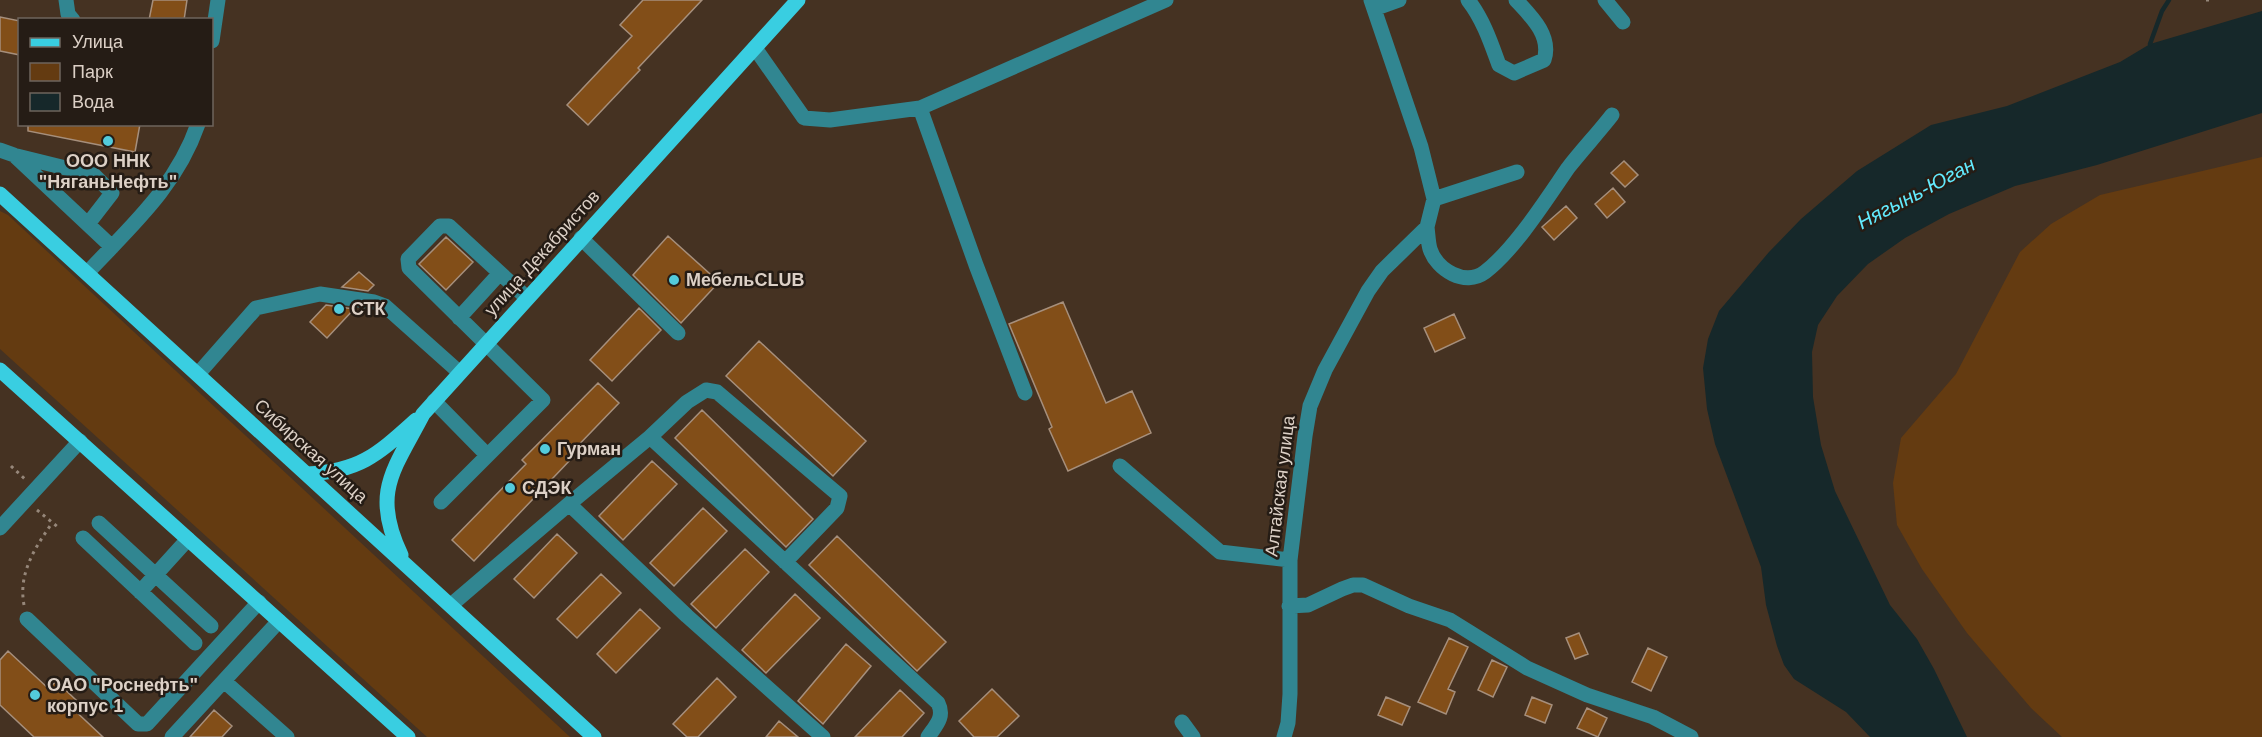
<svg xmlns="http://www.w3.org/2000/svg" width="2262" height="737" font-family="Helvetica,sans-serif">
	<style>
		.green { fill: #643b11 }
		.water { fill: #16282a }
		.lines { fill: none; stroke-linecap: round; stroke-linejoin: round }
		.stream { stroke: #16282a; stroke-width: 4.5 }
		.building { fill: #824e18; stroke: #a68f7c; stroke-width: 1.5 }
		.path { stroke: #96877a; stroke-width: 3; stroke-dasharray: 3 4.5; stroke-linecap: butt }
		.minor { stroke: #318691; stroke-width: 15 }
		.major { stroke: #39cee1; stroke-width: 15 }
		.poi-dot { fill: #53cbdb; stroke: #251c15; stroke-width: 2 }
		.labels { text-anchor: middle; stroke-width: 5; stroke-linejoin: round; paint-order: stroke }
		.poi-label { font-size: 18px; font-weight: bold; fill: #dcd0c6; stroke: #251c15; text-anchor: start }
		.street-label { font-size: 18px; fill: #dcd0c6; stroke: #251c15 }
		.water-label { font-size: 20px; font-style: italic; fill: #62eafd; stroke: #251c15 }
	</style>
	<rect width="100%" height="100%" fill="#453222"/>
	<path class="green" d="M2262 157V737H2062L2031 708 1967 633 1922 569 1897 525 1893 483 1901 438 1956 374 2020 252 2051 224 2100 195Z
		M0 211 8 215 570 737H427L0 349Z"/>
	<path class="water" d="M2262 11V113L2097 165 2015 186 1949 214 1905 238 1868 264 1837 296 1818 325 1812 352 1813 397 1821 445 1835 491 1890 605 1917 639 1934 669 1967 737H1870L1846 712 1794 679 1784 665 1777 646 1766 605 1761 567 1715 444 1707 409 1703 368 1708 339 1719 311 1769 252 1801 219 1857 171 1931 125 2007 106 2120 62 2150 44Z"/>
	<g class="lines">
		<path class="stream" d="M2150 44 2162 11 2169 0"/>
	</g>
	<path class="building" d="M153 0H187L184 20H149Z
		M643 0H702L638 68 640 70 588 125 567 105 632 36 620 25Z
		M0 17 20 21V55L0 51Z
		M28 124H140L135 152 28 131Z
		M1624 161 1638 175 1625 187 1611 173Z
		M1613 188 1625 202 1607 218 1595 204Z
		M1566 206 1577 218 1554 240 1542 227Z
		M668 236 719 282 681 323 633 275Z
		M446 237 473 262 446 290 419 264Z
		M359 272 374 285 368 291 342 287Z
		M1063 302 1106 403 1132 391 1151 433 1068 471 1049 429 1052 427 1009 324Z
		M326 305 354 309 327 338 310 322Z
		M639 308 661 330 612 381 590 360Z
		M1454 314 1465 338 1435 352 1424 328Z
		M759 341 866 441 833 476 726 376Z
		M598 383 619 403 569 455 572 458 474 561 452 540 526 464 522 460Z
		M702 410 813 519 786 547 675 438Z
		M652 461 677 484 623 540 599 516Z
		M703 508 727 531 674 586 650 563Z
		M557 534 577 553 534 598 514 579Z
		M837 536 946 642 917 671 809 565Z
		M745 549 769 572 716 628 691 604Z
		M601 574 621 593 577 638 557 619Z
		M795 594 820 618 766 673 742 650Z
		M640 609 660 628 616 673 597 654Z
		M1579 633 1588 654 1575 659 1566 638Z
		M1449 638 1468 647 1448 689 1455 692 1446 714 1418 702Z
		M846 644 871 666 823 724 798 701Z
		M1648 648 1667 657 1651 691 1632 682Z
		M8 651 49 689 56 681 76 700 70 706 103 737H34L0 705V660Z
		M1492 660 1507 667 1493 697 1478 690Z
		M717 678 736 697 698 737H687L673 724Z
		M992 689 1019 716 997 737H974L959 721Z
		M900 690 924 713 902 737H855Z
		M1386 697 1410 707 1402 725 1378 715Z
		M1532 697 1552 705 1545 723 1525 715Z
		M1587 708 1607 718 1598 737 1577 728Z
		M214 710 232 726 222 737H190Z
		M779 721 798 737H766Z"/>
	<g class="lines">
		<path class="path" d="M2206 0H2209
			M11 466 26 480
			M37 510 59 528
			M24 605C18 573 35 548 52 523"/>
		<path class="minor" d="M66 0 68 14 73 20
			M1468 0C1483 19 1491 43 1499 65L1514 73 1544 60C1552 36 1531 16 1516 0
			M1605 0 1623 22
			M1374 9 1399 0
			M212 41 218 0
			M755 48 804 118 830 120 920 108
			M0 150 14 155 112 247
			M17 156 94 175 112 193 88 224
			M1434 199 1517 172
			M1427 227C1428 234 1428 242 1430 249 1437 270 1465 287 1485 272 1515 249 1546 200 1568 168 1582 150 1598 133 1612 115
			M581 238 678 333
			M88 272C132 225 176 187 198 124
			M459 318 500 273
			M198 374 256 308 320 294 374 302 385 306 459 372
			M1025 393 976 265 920 108 1166 0
			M434 401 487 455
			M650 437 687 402 706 390 717 392 840 496 837 508 785 562
			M1120 466 1220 552 1290 560
			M441 502 543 400 409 268 408 259 440 226H449L527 298
			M569 504 687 616 823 737
			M99 523 211 626
			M0 528 80 441
			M83 538 195 643
			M140 592 188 539
			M451 605 569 504 650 437 938 703C945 717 936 725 928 737
			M1289 606 1308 605 1342 589 1353 585H1363L1409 606 1450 620 1527 668 1587 695 1653 717 1691 737
			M27 619 138 724H147L259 602
			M224 681 287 737
			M1182 722 1193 737
			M172 737 279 621
			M1284 737 1288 723 1290 694V560L1305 436 1310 406 1325 370 1368 291 1382 271 1427 227 1434 199 1421 147 1371 0"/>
		<path class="major" d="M0 194 594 737
			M0 370 408 737
			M307 474C361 471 378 454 416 420
			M401 555C371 492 394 470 423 414L798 0"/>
	</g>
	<g class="poi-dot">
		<circle cx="108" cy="141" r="6"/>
		<circle cx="674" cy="280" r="6"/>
		<circle cx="339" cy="309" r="6"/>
		<circle cx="545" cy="449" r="6"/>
		<circle cx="510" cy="488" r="6"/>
		<circle cx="35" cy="695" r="6"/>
	</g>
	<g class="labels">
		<g class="poi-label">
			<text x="108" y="167" text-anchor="middle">ООО ННК<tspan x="108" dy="21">"НяганьНефть"</tspan></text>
			<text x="686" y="286">МебельCLUB</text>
			<text x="351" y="315">СТК</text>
			<text x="557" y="455">Гурман</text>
			<text x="522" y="494">СДЭК</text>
			<text x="47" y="691">ОАО "Роснефть"<tspan x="47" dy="21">корпус 1</tspan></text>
		</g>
		<g class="street-label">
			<text transform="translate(542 253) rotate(-48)" y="6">улица Декабристов</text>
			<text transform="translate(311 451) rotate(42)" y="6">Сибирская улица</text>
			<text transform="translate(1280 486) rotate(-83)" y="6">Алтайская улица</text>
		</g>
		<g class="water-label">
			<text transform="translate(1916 193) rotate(-28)" y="7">Нягынь-Юган</text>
		</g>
	</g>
	<rect x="18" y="18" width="195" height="108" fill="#251c15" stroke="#6e645c" stroke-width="1.5"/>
	<rect x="30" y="38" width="30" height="9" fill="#39cee1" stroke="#6e645c" stroke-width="1.5"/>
	<text x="72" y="48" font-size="18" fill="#dcd0c6">Улица</text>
	<rect x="30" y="63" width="30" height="18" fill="#643b11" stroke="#6e645c" stroke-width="1.5"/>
	<text x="72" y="78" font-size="18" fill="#dcd0c6">Парк</text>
	<rect x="30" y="93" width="30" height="18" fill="#16282a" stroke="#6e645c" stroke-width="1.5"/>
	<text x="72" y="108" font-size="18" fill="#dcd0c6">Вода</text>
</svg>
